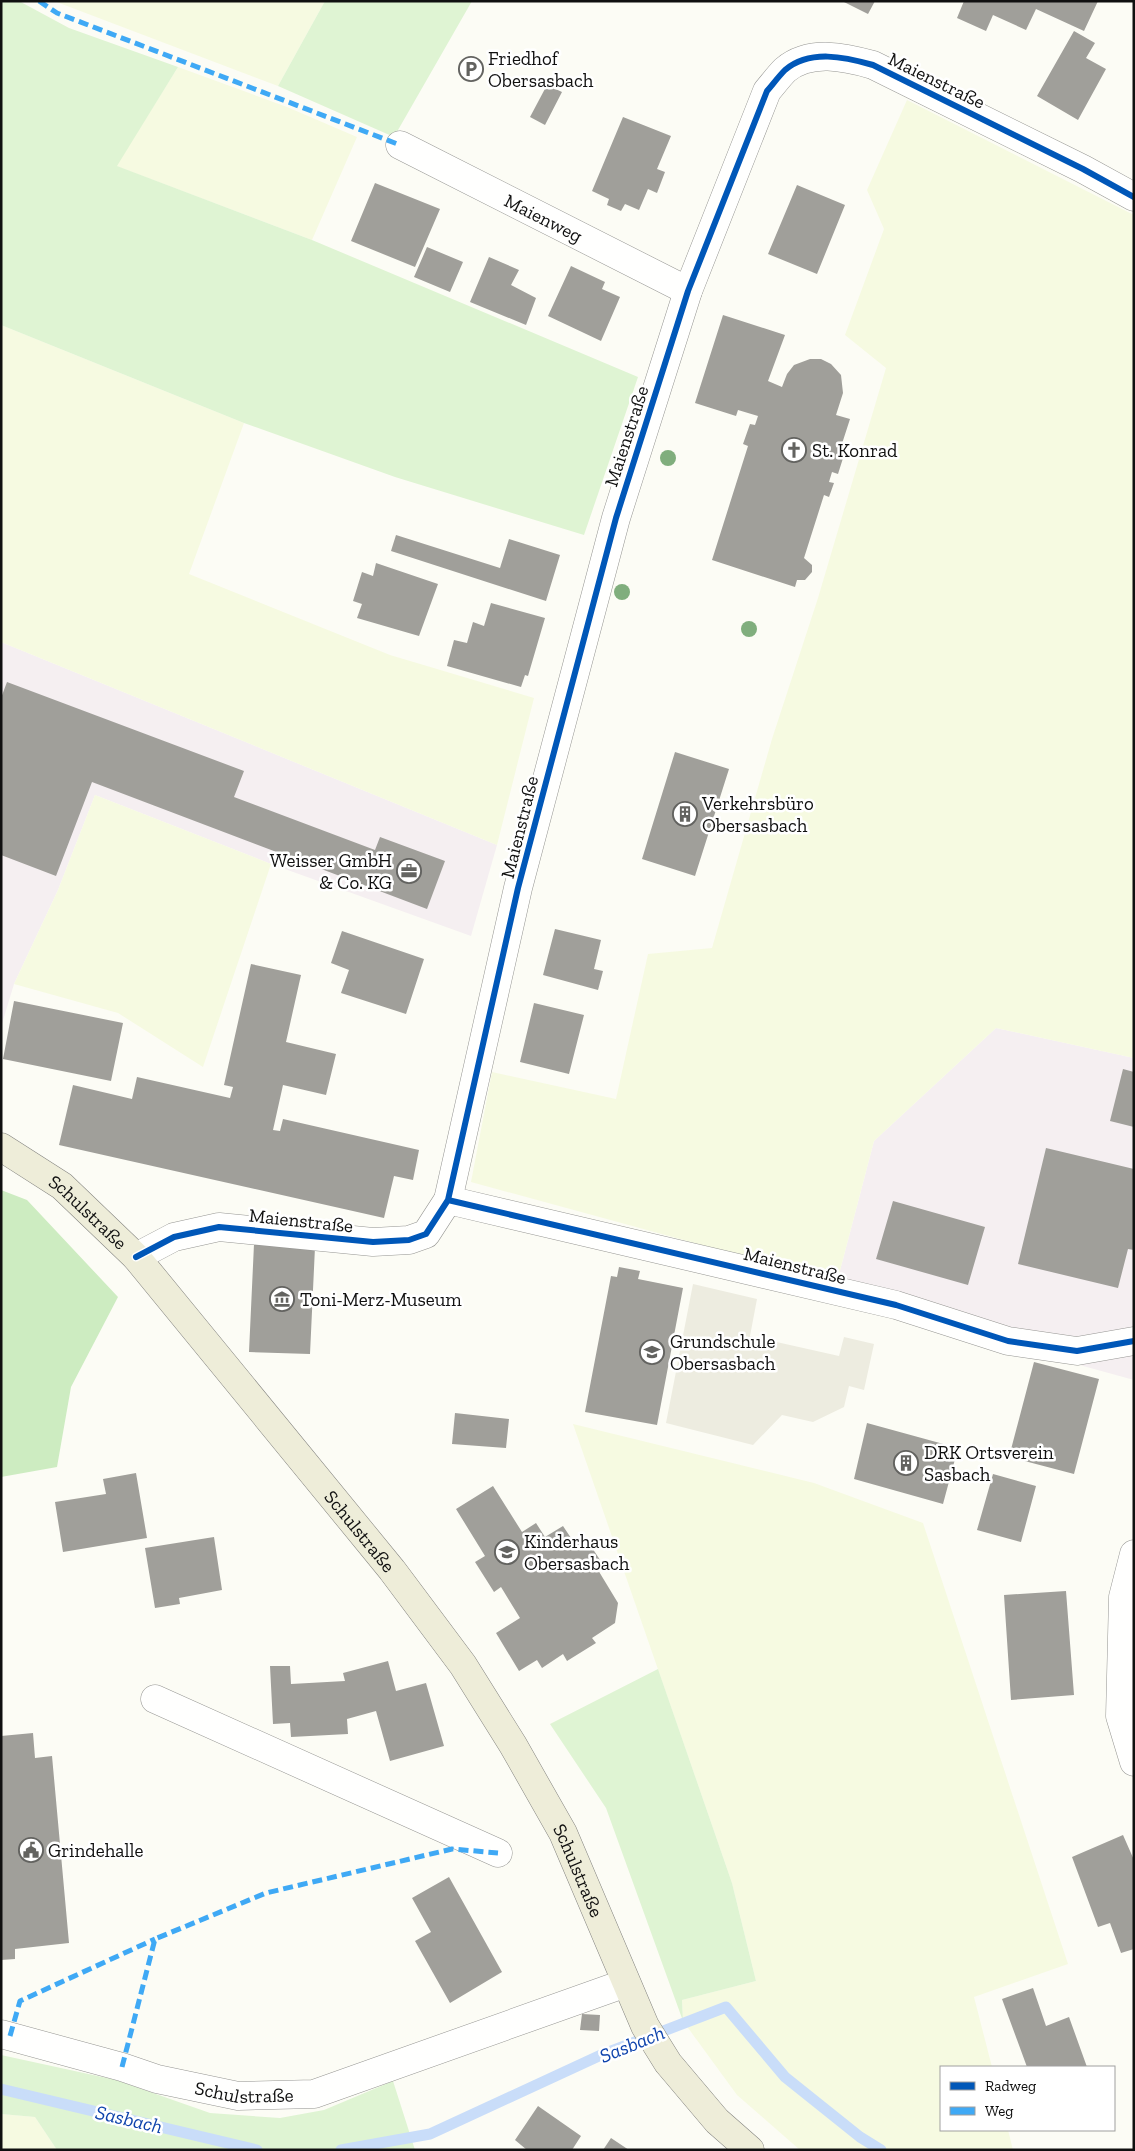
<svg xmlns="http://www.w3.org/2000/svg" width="1135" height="2151" font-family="'Zilla Slab',serif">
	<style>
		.industrial { fill: #f5eff1 }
		.farmland { fill: #f6fae1 }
		.green { fill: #dff4d3 }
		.forest { fill: #cdecc1 }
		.plaza { fill: #edece0 }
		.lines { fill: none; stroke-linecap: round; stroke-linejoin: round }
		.stream { stroke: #c9ddf9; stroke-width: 11 }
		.building { fill: #a09f9a }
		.minor-casing { stroke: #969693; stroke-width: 29 }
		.major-casing { stroke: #848480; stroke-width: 29 }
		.minor { stroke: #fffffe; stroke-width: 28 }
		.major { stroke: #eeedd9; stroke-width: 28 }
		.quiet { stroke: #3fa9f5; stroke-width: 5; stroke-dasharray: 10 5; stroke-linecap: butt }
		.cycleway-casing { stroke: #fff; stroke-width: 9 }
		.cycleway { stroke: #0057b8; stroke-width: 6 }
		.tree { fill: #80ae7d }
		.labels { text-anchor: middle; stroke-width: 5; stroke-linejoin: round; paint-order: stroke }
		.poi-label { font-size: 19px; fill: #101010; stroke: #fff; text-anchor: start }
		.street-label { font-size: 19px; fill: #101010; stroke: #fff }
		.water-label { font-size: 20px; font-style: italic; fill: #0e43ac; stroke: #fff }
	</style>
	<rect width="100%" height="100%" fill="#fcfcf5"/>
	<path class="industrial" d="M1 642 497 845 471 936 271 864 95 795 58 890 14 984 1 1027Z
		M996 1028 1134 1058V1380L898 1315 837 1282 874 1141Z"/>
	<path class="farmland" d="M54 1H325L278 86Z
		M178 67 287 107 357 137 312 240 116 166Z
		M907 100 1134 215V1058L996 1028 874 1141 837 1282 471 1182 492 1072 616 1099 648 954 712 948 772 739 818 598 886 368 845 335 884 229 867 190Z
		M1 325 244 423 189 574 390 655 534 698 497 845 1 642Z
		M95 795 271 864 203 1067 118 1013 14 984 58 890Z
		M573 1424 814 1483 923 1523 1068 1964 974 1997 992 2067H941V2130H1008L1013 2150H800L737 2095 683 2021 682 2000 756 1981 732 1883Z
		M1 2114 35 2117 57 2150H1Z"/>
	<path class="green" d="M1 1H19L69 28 178 67 117 166 312 240 638 377 584 535 395 477 244 423 1 325Z
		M325 1H472L394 137 278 86Z
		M658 1669 732 1883 756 1981 682 2000 683 2021 606 1808 550 1724Z
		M1 2055 116 2080 210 2113 280 2118 324 2110 393 2081 415 2150H57L35 2117 1 2114Z"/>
	<path class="forest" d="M1 1190 27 1200 118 1297 71 1387 57 1467 1 1477Z"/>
	<path class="plaza" d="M693 1284 757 1299 750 1336 839 1356 844 1337 874 1344 864 1390 849 1386 844 1407 813 1422 782 1415 753 1445 666 1423Z"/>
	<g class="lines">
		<path class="stream" d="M1 2089 257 2150
			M341 2150 430 2134 601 2055 726 2007 785 2077 860 2137 881 2150"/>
	</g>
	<path class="building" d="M842 1H875L868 14Z
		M964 1H1098L1084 31 1036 9 1026 30 993 15 986 31 957 18Z
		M1074 31 1095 43 1086 58 1106 69 1078 120 1037 96Z
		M547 85 562 92 545 125 530 117Z
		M623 117 671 136 657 169 665 172 657 193 648 189 639 210 625 204 621 211 607 205 609 199 592 191Z
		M375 183 440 209 415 267 351 241Z
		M797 185 845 205 817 274 768 254Z
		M427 247 463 262 450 292 414 277Z
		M489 257 519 270 511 285 536 298 526 325 470 302Z
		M571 266 605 282 602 289 620 297 601 341 548 316Z
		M723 315 785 335 768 381 782 387 787 374 794 365 810 359H821L831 364 841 375 843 393 836 415 850 419 839 453 844 455 838 474 832 472 829 482 834 483 829 497 824 495 804 558 812 565V572L805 580H797L795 587 712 560 748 446 743 444 750 424 755 425 758 416 738 410 736 416 695 403Z
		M396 535 500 568 509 539 560 555 546 601 391 551Z
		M376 563 438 584 419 636 357 618 362 604 353 601 362 572 373 576Z
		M491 603 545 618 528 676 525 675 521 687 447 666 454 640 467 643 473 622 484 626Z
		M7 682 244 771 234 797 375 850 380 837 445 861 427 909 92 782 56 876 1 855V698Z
		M675 752 729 769 695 876 642 859Z
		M555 929 601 940 594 969 603 971 598 990 543 975Z
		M342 931 424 959 406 1014 341 993 349 970 331 963Z
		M251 964 301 975 286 1042 336 1054 326 1095 283 1085 273 1130 280 1131 283 1119 419 1150 413 1180 394 1176 384 1218 59 1145 73 1085 132 1099 137 1077 230 1098 233 1087 224 1085Z
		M14 1001 123 1023 111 1081 3 1059Z
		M534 1003 584 1015 569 1074 520 1062Z
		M1123 1069 1134 1072V1127L1110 1121Z
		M1046 1148 1134 1169V1250L1128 1249 1118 1288 1018 1264Z
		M893 1201 985 1227 968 1285 876 1259Z
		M254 1244 315 1247 310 1354 249 1352Z
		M619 1267 640 1271 638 1279 683 1288 657 1425 585 1412 611 1276 617 1277Z
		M1034 1362 1099 1379 1074 1474 1009 1457Z
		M455 1413 509 1419 506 1448 452 1444Z
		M867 1423 958 1448 943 1504 854 1479Z
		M136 1473 147 1538 63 1552 55 1502 106 1494 103 1479Z
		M993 1474 1036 1486 1021 1542 977 1530Z
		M493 1486 522 1532 536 1523 545 1537 563 1526 575 1544 585 1537 604 1566 598 1570 618 1603 615 1623 592 1638 596 1643 567 1661 563 1654 542 1668 537 1660 519 1671 496 1633 520 1618 501 1587 494 1592 475 1562 485 1556 456 1509Z
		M214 1537 222 1590 179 1598 180 1604 155 1608 145 1548Z
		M1066 1591 1074 1695 1011 1700 1004 1595Z
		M388 1661 396 1691 426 1683 444 1746 390 1761 376 1711 347 1719 348 1734 291 1737 290 1723 273 1724 270 1666H290L291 1684 345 1681 343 1673Z
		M33 1733 35 1758 52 1756 69 1943 15 1949V1959L1 1960V1736Z
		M1123 1835 1134 1860V1949L1121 1953 1110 1923 1098 1927 1072 1857Z
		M449 1877 502 1972 450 2003 415 1941 431 1932 412 1898Z
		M1033 1988 1046 2026 1069 2017 1087 2067H1027L1002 1999Z
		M582 2014 600 2015 599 2031 580 2030Z
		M538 2106 581 2136 572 2150H527L515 2140Z
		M611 2138 629 2150H603Z"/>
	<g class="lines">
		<defs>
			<g id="minor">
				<path id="s1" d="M400 145 688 291"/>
				<path d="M448 1200 896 1305 1008 1341 1077 1351 1134 1341"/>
				<path d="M136 1257 174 1237 219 1227 373 1242 409 1240 426 1234 448 1200 518 888 616 518 688 291 767 91C773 84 779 76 785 70 810 49 845 57 873 65L1083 169 1134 197"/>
				<path d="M1134 1554 1123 1597 1120 1716 1134 1762"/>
				<path d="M155 1699 498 1853"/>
				<path id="s2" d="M1 2034 122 2067 157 2079 238 2096 314 2094 626 1983"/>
			</g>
			<g id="major">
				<path id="s3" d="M1 1147 62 1186 136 1257 392 1570 463 1665 513 1745 563 1833 645 2026 668 2063 717 2121 750 2150"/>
			</g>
		</defs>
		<use href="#minor" class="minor-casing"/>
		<use href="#major" class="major-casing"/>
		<use href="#minor" class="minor"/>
		<use href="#major" class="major"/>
		<path class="quiet" d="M39 1 57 13 400 145
			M10 2036 20 2001 155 1939
			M122 2067 155 1939 266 1893 452 1849 498 1853"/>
		<defs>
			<path id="cycleway" d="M448 1200 896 1305 1008 1341 1077 1351 1134 1341
				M136 1257 174 1237 219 1227 373 1242 409 1240 426 1234 448 1200 518 888 616 518 688 291 767 91C773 84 779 76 785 70 810 49 845 57 873 65L1083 169 1134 197"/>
		</defs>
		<use href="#cycleway" class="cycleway-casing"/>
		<use href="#cycleway" class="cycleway"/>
	</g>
	<g class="tree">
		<circle cx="668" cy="458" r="8"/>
		<circle cx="622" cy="592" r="8"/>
		<circle cx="749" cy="629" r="8"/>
	</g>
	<defs>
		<symbol id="parking-ring" viewBox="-11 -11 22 22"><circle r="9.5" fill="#fff" stroke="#636360" stroke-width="1.5"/><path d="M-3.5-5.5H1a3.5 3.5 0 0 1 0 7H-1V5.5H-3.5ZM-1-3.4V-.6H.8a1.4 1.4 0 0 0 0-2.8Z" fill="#636360"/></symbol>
		<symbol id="church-ring" viewBox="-11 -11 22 22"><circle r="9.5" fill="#fff" stroke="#636360" stroke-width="1.5"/><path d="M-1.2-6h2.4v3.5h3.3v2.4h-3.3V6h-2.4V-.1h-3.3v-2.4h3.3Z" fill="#636360"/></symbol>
		<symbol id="building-ring" viewBox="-11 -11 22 22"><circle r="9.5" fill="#fff" stroke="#636360" stroke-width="1.5"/><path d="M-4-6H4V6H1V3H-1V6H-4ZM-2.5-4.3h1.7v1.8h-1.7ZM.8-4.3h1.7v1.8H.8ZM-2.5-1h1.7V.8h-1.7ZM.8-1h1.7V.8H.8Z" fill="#636360"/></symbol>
		<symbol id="office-ring" viewBox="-11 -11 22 22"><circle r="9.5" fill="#fff" stroke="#636360" stroke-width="1.5"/><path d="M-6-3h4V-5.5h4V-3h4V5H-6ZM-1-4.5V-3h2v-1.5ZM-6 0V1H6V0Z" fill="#636360"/></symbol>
		<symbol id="museum-ring" viewBox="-11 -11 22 22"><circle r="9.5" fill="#fff" stroke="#636360" stroke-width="1.5"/><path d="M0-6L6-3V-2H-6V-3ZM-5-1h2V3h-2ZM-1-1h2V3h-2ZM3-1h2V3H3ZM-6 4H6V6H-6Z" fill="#636360"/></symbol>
		<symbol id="school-ring" viewBox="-11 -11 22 22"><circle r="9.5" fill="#fff" stroke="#636360" stroke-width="1.5"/><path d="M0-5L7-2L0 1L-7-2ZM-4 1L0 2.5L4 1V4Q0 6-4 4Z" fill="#636360"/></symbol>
		<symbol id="civic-ring" viewBox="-11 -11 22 22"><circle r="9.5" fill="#fff" stroke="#636360" stroke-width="1.5"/><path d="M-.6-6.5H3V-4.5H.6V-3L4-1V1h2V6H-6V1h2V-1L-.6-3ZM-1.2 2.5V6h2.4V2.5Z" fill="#636360"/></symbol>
	</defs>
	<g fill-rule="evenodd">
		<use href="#parking-ring" x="457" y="55" width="28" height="28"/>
		<use href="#church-ring" x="780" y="436" width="28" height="28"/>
		<use href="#building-ring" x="671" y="800" width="28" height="28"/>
		<use href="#office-ring" x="395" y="857" width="28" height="28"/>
		<use href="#museum-ring" x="268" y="1285" width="28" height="28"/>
		<use href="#school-ring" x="638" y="1338" width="28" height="28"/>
		<use href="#building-ring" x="892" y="1449" width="28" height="28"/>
		<use href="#school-ring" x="493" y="1538" width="28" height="28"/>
		<use href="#civic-ring" x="17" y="1836" width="28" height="28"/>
	</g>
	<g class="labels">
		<g class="poi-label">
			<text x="488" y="65">Friedhof<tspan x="488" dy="22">Obersasbach</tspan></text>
			<text x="812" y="457">St. Konrad</text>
			<text x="702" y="810">Verkehrsbüro<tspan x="702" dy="22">Obersasbach</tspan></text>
			<text x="392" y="867" text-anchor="end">Weisser GmbH<tspan x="392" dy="22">&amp; Co. KG</tspan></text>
			<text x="300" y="1306">Toni-Merz-Museum</text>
			<text x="670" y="1348">Grundschule<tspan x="670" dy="22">Obersasbach</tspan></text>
			<text x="924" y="1459">DRK Ortsverein<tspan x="924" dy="22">Sasbach</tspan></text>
			<text x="524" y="1548">Kinderhaus<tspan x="524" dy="22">Obersasbach</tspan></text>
			<text x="48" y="1857">Grindehalle</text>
		</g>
		<g class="street-label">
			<text transform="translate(937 80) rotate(26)" y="7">Maienstraße</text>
			<text dy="7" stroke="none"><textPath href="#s1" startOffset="161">Maienweg</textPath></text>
			<text transform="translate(626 436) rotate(-72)" y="7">Maienstraße</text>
			<text transform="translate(519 827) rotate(-76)" y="7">Maienstraße</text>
			<text dy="7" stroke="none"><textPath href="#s3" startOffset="109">Schulstraße</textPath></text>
			<text transform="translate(301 1220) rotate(6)" y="7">Maienstraße</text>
			<text transform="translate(795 1265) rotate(14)" y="7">Maienstraße</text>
			<text dy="7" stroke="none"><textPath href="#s3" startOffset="529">Schulstraße</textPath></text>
			<text dy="7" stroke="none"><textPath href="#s3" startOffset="934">Schulstraße</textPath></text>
			<text dy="7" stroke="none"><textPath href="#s2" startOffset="251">Schulstraße</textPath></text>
		</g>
		<g class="water-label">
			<text transform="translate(632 2044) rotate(-22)" y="7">Sasbach</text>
			<text transform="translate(129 2119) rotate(13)" y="7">Sasbach</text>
		</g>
	</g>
	<rect width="1135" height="2151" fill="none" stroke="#101010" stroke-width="5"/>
	<rect x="940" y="2066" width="175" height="65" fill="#ffffff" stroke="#9f9f9f"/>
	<rect x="950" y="2082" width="25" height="8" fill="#0057b8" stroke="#9f9f9f"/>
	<text x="985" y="2091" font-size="15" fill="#101010">Radweg</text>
	<rect x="950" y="2107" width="25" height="8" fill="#3fa9f5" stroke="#9f9f9f"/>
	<text x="985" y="2116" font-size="15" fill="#101010">Weg</text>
</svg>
